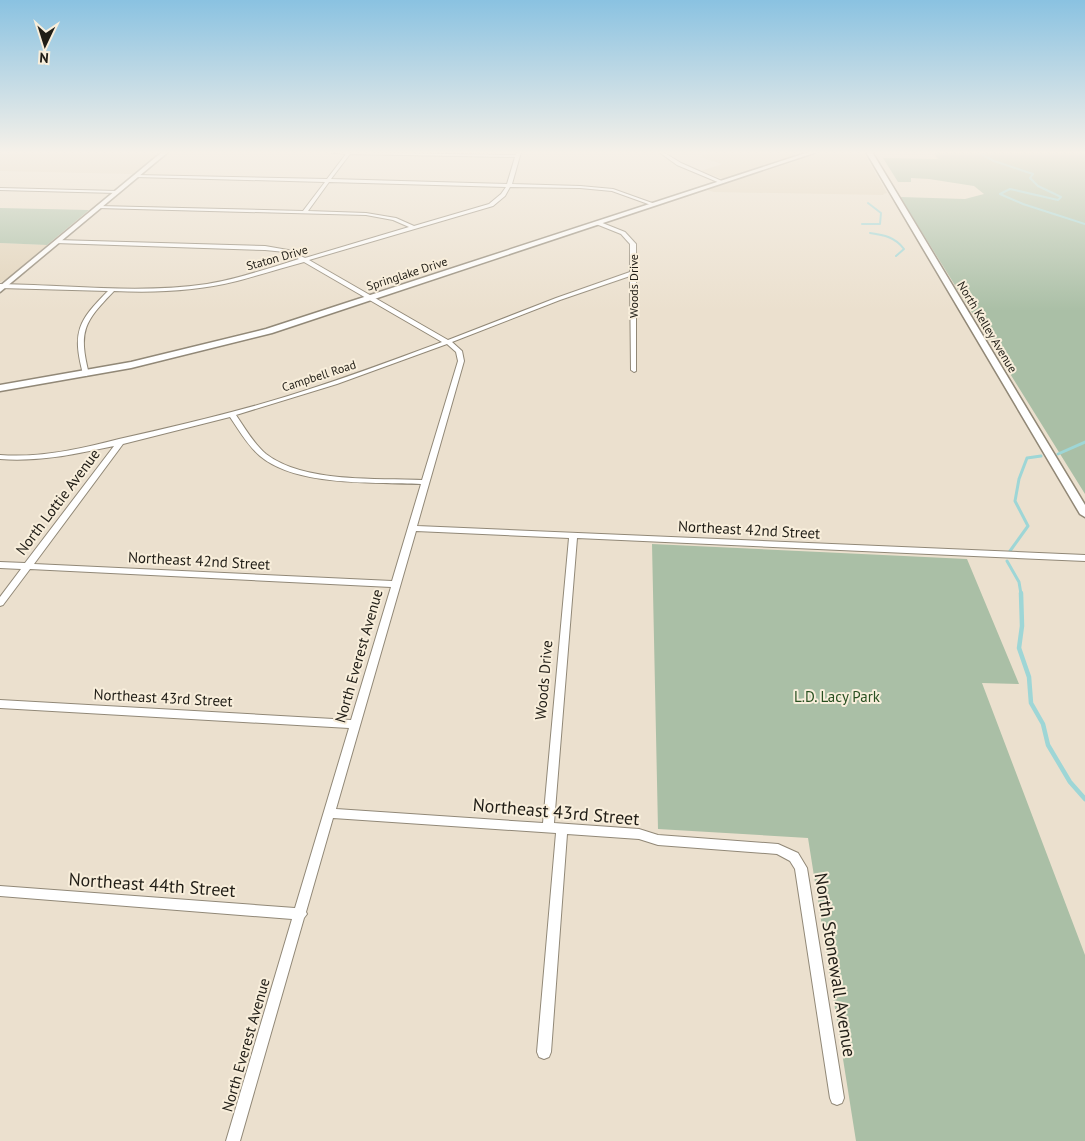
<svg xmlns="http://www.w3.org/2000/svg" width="1085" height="1141" font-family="'PT Sans',sans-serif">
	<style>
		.built { fill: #e2d4bb }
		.green { fill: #aabfa6 }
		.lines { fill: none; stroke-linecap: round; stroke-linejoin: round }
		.stream-far2 { stroke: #9ed6d6; stroke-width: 2 }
		.stream-far1 { stroke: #9ed6d6; stroke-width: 3 }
		.stream { stroke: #9ed6d6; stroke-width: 4.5 }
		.minor-casing { stroke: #918877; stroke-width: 2 }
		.tertiary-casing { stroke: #918877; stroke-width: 3 }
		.minor { fill: #fff; fill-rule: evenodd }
		.tertiary { fill: #fff; fill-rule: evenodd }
		.labels { text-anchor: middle; stroke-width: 4; stroke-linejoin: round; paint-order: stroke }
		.far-street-label { font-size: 12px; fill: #201d16; stroke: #f8eedb }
		.street-label { font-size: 15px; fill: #201d16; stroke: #f8eedb }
		.park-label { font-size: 15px; fill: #284f20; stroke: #f8eedb }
		.near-street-label { font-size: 18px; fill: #201d16; stroke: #f8eedb }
	</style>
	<rect width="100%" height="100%" fill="#ebe0ce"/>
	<path class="built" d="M0 152H161L133 174 0 171Z
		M711 152H804L723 179 701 171 722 164 699 157Z
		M823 152H863L887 193 883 194 884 195 714 192 707 190Z
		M0 243 47 245 9 278 0 282Z"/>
	<path class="green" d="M932 152 1085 153V494L900 197 965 199 984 194 974 186 929 179 911 178V182H898L883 158 938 159Z
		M0 208 89 210 47 245 0 243Z
		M652 544 967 559 1019 684 982 683 1085 955V1141H856L808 838 658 829Z"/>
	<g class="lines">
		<path class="stream-far2" d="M977 152 994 161 1033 174 1030 178 1038 186 1061 197 1058 200 1010 189 1000 194 1023 204 1085 224
			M862 224H880L881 213 868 203
			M870 233C884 235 895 237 904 249L896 256"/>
		<path class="stream-far1" d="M1058 454 1085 442
			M1010 551 1028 526 1015 501 1019 479 1027 458 1041 456
			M1007 561 1019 582 1021 594"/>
		<path class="stream" d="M1021 593 1022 626 1019 648 1029 677 1031 703 1043 724 1048 745 1070 782 1085 799"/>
		<defs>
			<path id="minor" d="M326 152 516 155 517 152H521L512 184 580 186 613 189 655 204 651 205 612 191 580 188 510 187 505 196 493 206 309 260 448 340 556 298 630 272V244L621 234 596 224V222H600L625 232 636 244V371L634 372 631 370 630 276 560 300 452 342 462 351 464 361 417 526 1085 555V561L577 538 554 823 639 829 658 835 778 844 798 853 807 868 844 1098 842 1103 837 1105 832 1103 830 1098 795 869 790 861 777 854 658 845 639 839 567 834 551 1052 549 1057 544 1059 539 1057 537 1052 556 833 333 818 306 912 307 914 304 918 240 1141H226L292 919 0 896V886L295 908 349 728 0 708V700L351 720 391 587 30 569 3 605 0 606V597L21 569 0 568V562L25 563 114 446C76 454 39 462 0 459V455C41 458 80 449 119 439 176 426 233 413 288 396 340 380 391 361 442 342L304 262C282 268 259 275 237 281 197 291 155 293 114 291 84 322 78 331 89 374L86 376 83 374C72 332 78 321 108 291L0 288V284C69 285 139 294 207 284 238 279 269 268 299 259L285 252 265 250 55 243 54 242 57 240 265 246 288 250 305 258 409 227 393 220 366 215 98 208 96 207 98 206 303 211 325 182 136 177 134 176 136 175 327 179 346 154ZM350 154 515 157 507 184 331 179ZM329 182 506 187 501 194 489 204 414 226 396 218 366 213 308 211ZM447 344 456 352 458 361 422 480C378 478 303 483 266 454 253 443 245 428 236 415L337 384ZM230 417C239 430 247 445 260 456 297 487 375 482 421 484L392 581 34 564 123 444ZM416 531 569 538 543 823 336 809Z
				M659 152H663L681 163 724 182 720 183 677 165Z
				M0 188 117 191 119 192 117 193 0 190Z"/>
			<path id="tertiary" d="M162 152H168L0 292V286Z
				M809 152H817L272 333 131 368 0 391V385L131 362 266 329Z
				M866 152H872L1085 505V517L1080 514Z"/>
		</defs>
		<use href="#minor" class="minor-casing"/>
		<use href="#tertiary" class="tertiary-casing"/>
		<use href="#minor" class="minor"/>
		<use href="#tertiary" class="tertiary"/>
	</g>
	<linearGradient id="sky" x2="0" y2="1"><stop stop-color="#8ac2e1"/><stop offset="0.49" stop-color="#f6f1e9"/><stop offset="1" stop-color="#f6f1e9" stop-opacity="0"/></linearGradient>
	<rect width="1085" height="311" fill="url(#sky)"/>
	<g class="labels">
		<g class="far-street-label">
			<text transform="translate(277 258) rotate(-16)" y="4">Staton Drive</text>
			<text transform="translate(407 274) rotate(-18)" y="4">Springlake Drive</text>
			<text transform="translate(634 286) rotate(-90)" y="4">Woods Drive</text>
			<text transform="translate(987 327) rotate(59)" y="4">North Kelley Avenue</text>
			<text transform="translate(319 376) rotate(-18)" y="4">Campbell Road</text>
		</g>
		<g class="street-label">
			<text transform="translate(58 502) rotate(-53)" y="5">North Lottie Avenue</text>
			<text transform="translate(749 530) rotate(3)" y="5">Northeast 42nd Street</text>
			<text transform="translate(199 561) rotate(3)" y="5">Northeast 42nd Street</text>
			<text transform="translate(359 656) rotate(-74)" y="5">North Everest Avenue</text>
			<text transform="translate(544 680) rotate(-85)" y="5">Woods Drive</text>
			<text transform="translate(163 698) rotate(3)" y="5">Northeast 43rd Street</text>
			<text transform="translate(246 1045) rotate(-74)" y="5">North Everest Avenue</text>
		</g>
		<g class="park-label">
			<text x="837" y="702">L.D. Lacy Park</text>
		</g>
		<g class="near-street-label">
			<text transform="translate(556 812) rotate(5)" y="6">Northeast 43rd Street</text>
			<text transform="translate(152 885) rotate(4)" y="6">Northeast 44th Street</text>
			<text transform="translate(835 965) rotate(81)" y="6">North Stonewall Avenue</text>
		</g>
	</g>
	<g transform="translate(45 45) rotate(184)" stroke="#f8eedb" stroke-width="4" paint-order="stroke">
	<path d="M0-4L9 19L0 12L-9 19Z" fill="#201d16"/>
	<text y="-8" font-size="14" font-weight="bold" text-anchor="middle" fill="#201d16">N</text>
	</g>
</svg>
